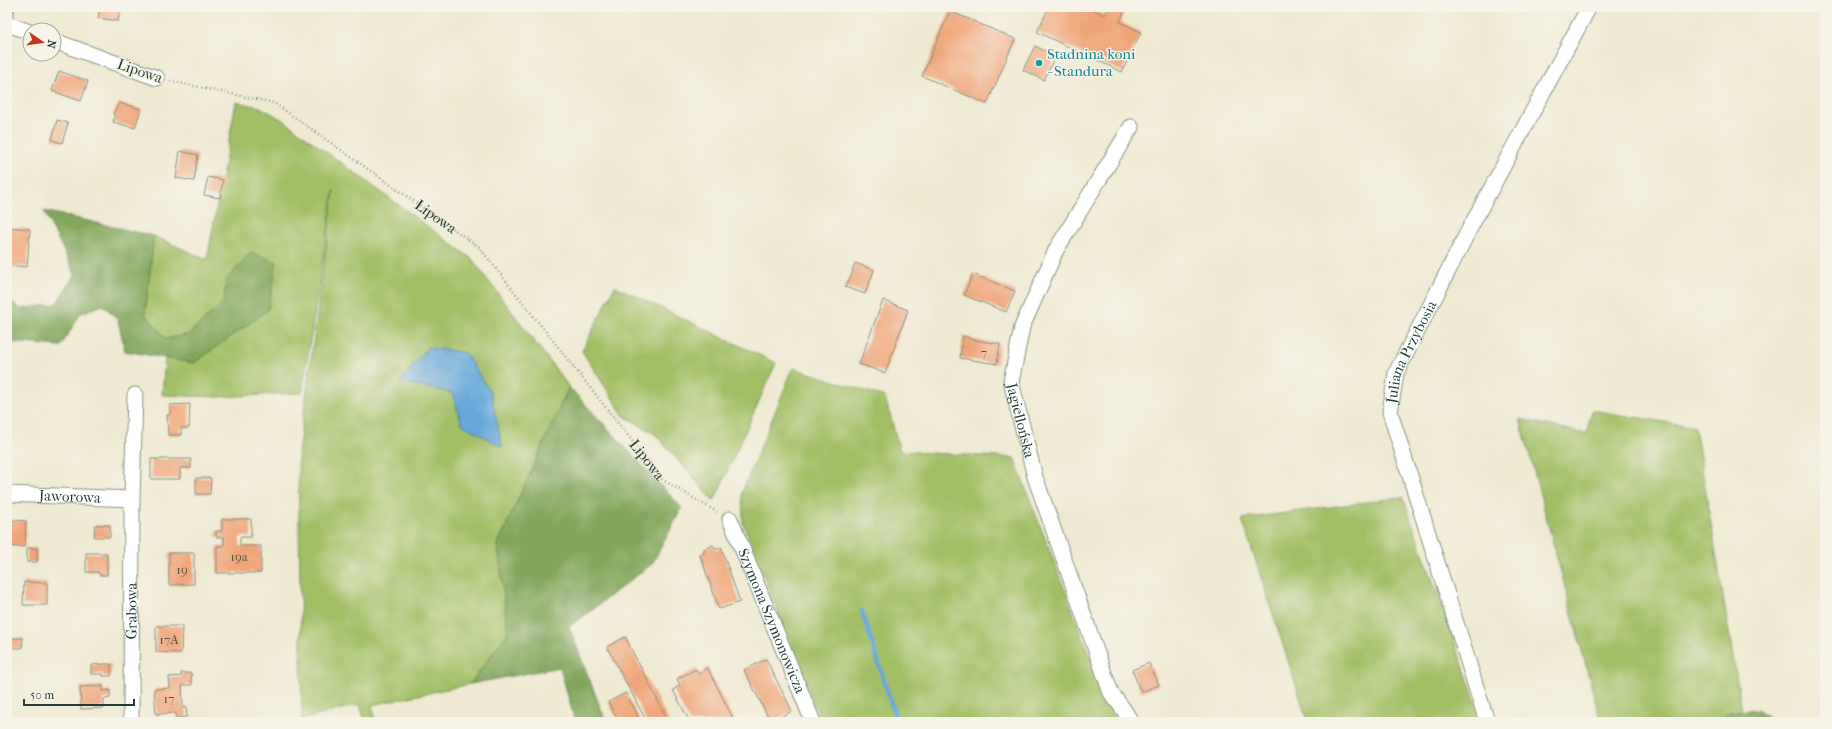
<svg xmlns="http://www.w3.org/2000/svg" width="1832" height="729" font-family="'IM FELL French Canon',serif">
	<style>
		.green { fill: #a2bf66; stroke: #607e4d }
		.forest { fill: #81a65b; stroke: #507248 }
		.water { fill: #66a7d9; stroke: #427286 }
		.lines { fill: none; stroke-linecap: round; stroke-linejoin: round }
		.stream { stroke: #66a7d9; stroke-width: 4.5 }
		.building { fill: #efa579 }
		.minor-casing { stroke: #869382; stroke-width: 17 }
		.path { stroke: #869382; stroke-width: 2.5; stroke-dasharray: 1 3; stroke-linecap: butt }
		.minor { stroke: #fff; stroke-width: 15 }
		.culture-dot { fill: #0f9aa8; stroke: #f7f3e8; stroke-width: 1.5 }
		.labels { text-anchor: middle; stroke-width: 3; stroke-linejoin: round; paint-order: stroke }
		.number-label { font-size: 13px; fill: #535745 }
		.culture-label { font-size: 15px; fill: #0d838f; stroke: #f7f3e8; text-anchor: start }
		.street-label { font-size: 15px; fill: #1f3d34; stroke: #f7f3e8 }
	</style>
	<rect width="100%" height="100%" fill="#f7f3e8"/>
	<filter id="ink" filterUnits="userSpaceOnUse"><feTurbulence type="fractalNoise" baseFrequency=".025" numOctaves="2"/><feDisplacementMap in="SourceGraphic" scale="8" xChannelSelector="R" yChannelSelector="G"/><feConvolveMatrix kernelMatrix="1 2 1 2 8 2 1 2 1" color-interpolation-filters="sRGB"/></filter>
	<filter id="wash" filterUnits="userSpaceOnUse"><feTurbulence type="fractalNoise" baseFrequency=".012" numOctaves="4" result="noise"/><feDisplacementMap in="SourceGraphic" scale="16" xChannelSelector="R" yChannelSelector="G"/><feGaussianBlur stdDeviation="0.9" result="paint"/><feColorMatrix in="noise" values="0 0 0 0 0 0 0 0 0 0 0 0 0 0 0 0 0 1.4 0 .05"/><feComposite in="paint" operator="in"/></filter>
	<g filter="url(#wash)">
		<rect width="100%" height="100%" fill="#eee9d0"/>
		<path class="green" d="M236 102 260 107 283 120 472 259 569 387 498 544 508 633 470 684 372 705 376 722H365L360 704 302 720 298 454 334 190 302 393 218 397 162 395 165 358 194 363 223 303 189 334 166 339 145 314 154 236 207 260Z
			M615 286 776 363 714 501 655 434 624 416 582 351Z
			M793 368 885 397 900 451 1014 458 1114 718 1109 722H821L743 523 742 492Z
			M1592 410 1695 427 1742 711 1726 722H1601L1520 419 1586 434Z
			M1403 497 1483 722H1308L1242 519Z"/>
		<path class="forest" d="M7 7H16L14 19 7 17Z
			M44 211 154 236 145 314 166 339 189 334 223 303 227 279 251 252 277 262 268 310 194 363 125 351 118 320 103 305 81 313 61 346 7 342V297L20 309 56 304 75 274Z
			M569 387 682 508 652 564 569 627 606 722H575L560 667 470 684 508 633 498 544Z
			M1757 709 1773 722H1719L1729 712Z"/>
		<path class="water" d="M428 347 465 353 491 393 502 447 462 424 452 393 400 382Z"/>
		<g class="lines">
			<path class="stream" d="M862 611 897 722"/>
		</g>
		<g id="blocks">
			<path class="building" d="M100 7H124V11H120L118 21 98 18Z
				M1049 7H1088L1105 15 1109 7H1126L1120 22 1141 32 1122 72 1037 32Z
				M950 11 1015 39 987 104 922 76Z
				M1035 46 1055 56 1044 80 1023 70Z
				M59 71 88 81 81 101 52 91Z
				M119 103 141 109 135 128 113 122 115 116 113 114Z
				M57 120 68 123 62 143 52 140Z
				M180 151 198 155 194 181 176 178Z
				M208 177 223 180 220 198 204 195Z
				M7 227 30 229 27 267 7 265Z
				M855 263 874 270 865 294 845 287 853 272 852 271Z
				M973 274 1015 291 1006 312 964 295Z
				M883 300 908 310 885 373 859 364Z
				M963 336 969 337V339L1000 344 997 364 960 358Z
				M190 404 189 428H181V435H168L167 415H170V405Z
				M151 459H191V468H180V479H151Z
				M196 478H211L210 494H196Z
				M222 519H251V537H240V546H261V573H217V546H224V537H216V531H222Z
				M11 520 26 521 25 547 7 546V522H11Z
				M95 525H110V537H94Z
				M713 545 717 549 721 547 740 602 719 609 700 555 704 553V549Z
				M27 548H37V562H27Z
				M86 553H107V575H99V572H86Z
				M169 553H194V584L169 585Z
				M24 582 47 583V605H23Z
				M156 626H182L181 653 156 652Z
				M625 637 669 722H647L607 647Z
				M11 638H23L22 648H10Z
				M766 659 792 711 771 722 744 670Z
				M1149 663 1159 685 1141 692 1132 670Z
				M103 664H111V676H103V674H91V665Z
				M707 667 735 722H690L673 690 680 685 677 679 696 669 700 675Z
				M181 673H191L192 685H182L183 708 186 707 187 717 176 718V713L156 714 154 689 170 688 169 677 182 676Z
				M103 686V691L110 690V698L104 699V708L81 709 80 687Z
				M626 693 641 722H619L608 702Z"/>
		</g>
	</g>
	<g filter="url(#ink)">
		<use href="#blocks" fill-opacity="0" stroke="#869382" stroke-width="1"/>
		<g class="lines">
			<defs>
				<g id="minor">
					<path d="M7 24 30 32"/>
					<path d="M54 41 157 78"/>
					<path id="s2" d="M1131 127 1056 250 1022 327 1011 382 1035 477 1111 693 1124 710 1131 722"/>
					<path id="s3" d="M7 494 132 499"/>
					<path id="s4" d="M730 519 813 722"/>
					<path id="s5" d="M131 722 132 499 135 395"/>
					<path id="s6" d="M1487 722 1390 412 1396 373 1472 224 1589 7"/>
				</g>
			</defs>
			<use href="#minor" class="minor-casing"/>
			<path class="path" id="s1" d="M170 81 274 103 479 247 663 480 717 512"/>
			<use href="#minor" class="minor"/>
		</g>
	</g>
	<circle class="culture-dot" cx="1039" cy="63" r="4"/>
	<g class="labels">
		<g class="number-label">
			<text x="984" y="357">7</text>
			<text x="239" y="561">19a</text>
			<text x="182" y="574">19</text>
			<text x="169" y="644">17A</text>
			<text x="169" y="703">17</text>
		</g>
		<g class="culture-label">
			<text x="1047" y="59">Stadnina koni<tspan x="1047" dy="17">- Standura</tspan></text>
		</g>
		<g class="street-label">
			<text transform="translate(140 71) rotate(19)" y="5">Lipowa</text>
			<text dy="5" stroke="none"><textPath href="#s1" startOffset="304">Lipowa</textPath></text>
			<text dy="5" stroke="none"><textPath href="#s6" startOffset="389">Juliana Przybosia</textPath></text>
			<text dy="5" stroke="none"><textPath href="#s2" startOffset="324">Jagiellońska</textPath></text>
			<text dy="5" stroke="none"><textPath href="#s1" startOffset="628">Lipowa</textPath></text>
			<text dy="5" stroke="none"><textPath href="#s3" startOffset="63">Jaworowa</textPath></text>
			<text dy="5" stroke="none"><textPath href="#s5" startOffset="111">Grabowa</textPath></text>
			<text dy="5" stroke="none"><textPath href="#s4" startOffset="110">Szymona Szymonowicza</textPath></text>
		</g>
	</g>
	<rect width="1832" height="729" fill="none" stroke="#f7f3e8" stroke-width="24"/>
	<g transform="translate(42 42) rotate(103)"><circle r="19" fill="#f7f3e8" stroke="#a1aaa0"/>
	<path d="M0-3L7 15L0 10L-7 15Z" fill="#c8321e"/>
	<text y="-6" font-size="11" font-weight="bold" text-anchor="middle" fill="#1f3d34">N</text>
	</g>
	<path d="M24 699v6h110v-6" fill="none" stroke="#1f3d34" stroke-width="2"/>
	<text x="30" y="699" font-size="12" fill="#1f3d34" stroke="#f7f3e8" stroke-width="3" paint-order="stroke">50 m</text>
</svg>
